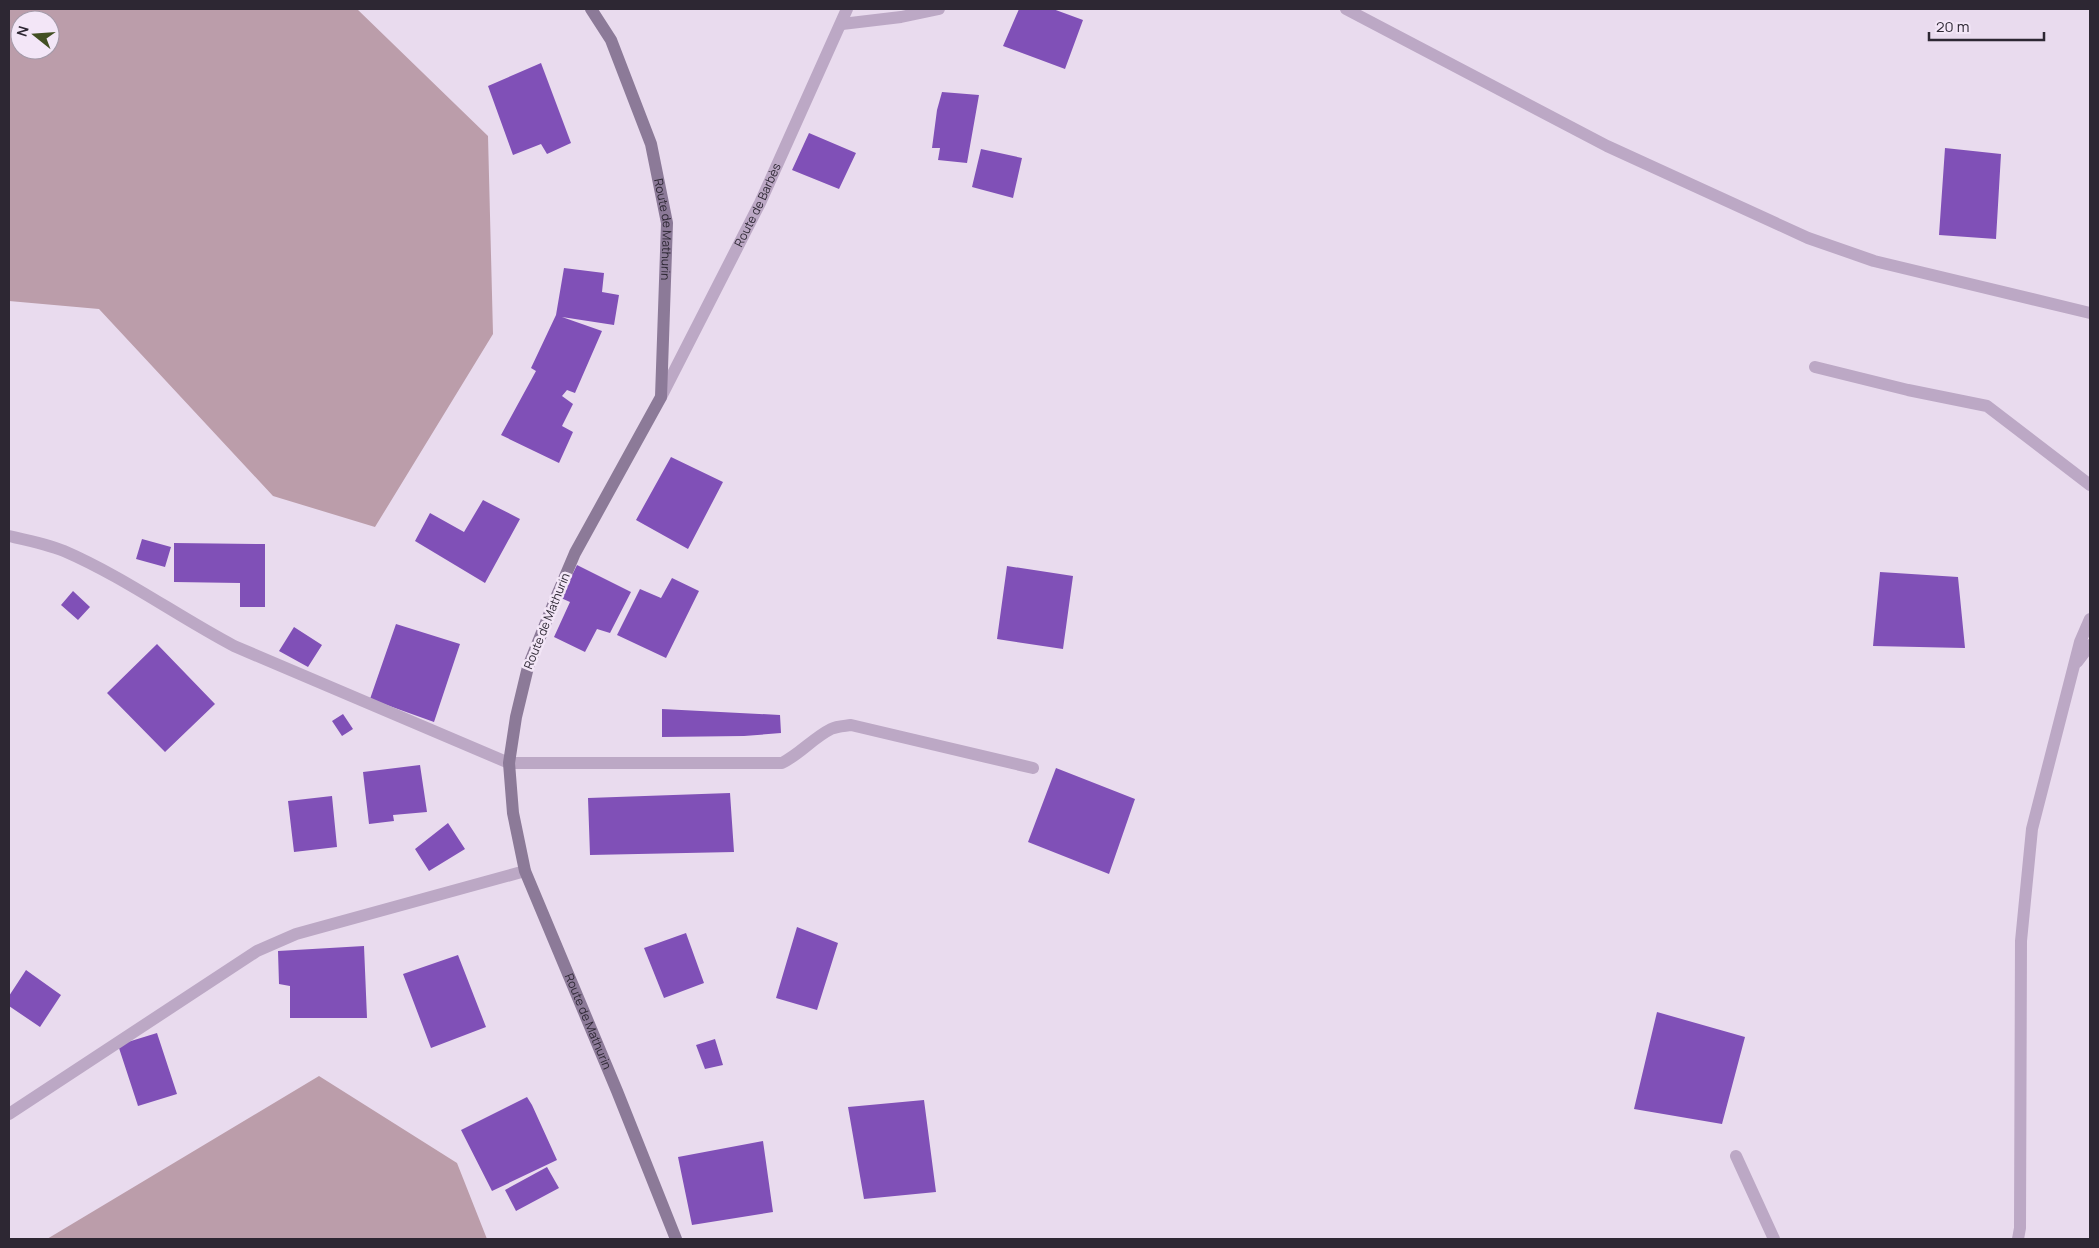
<svg xmlns="http://www.w3.org/2000/svg" width="2099" height="1248" font-family="Manrope,sans-serif">
	<style>
		.green { fill: #bb9daa; fill-rule: evenodd }
		.building { fill: #8050b7 }
		.lines { fill: none; stroke-linecap: round; stroke-linejoin: round }
		.street { stroke: #bca8c5; stroke-width: 12 }
		.secondary { stroke: #8c7a98; stroke-width: 12 }
		.labels { text-anchor: middle; stroke-width: 5; stroke-linejoin: round; paint-order: stroke }
		.street-label { font-size: 12px; fill: #2d2733; stroke: #f3e6f7 }
	</style>
	<rect width="100%" height="100%" fill="#e9dbee"/>
	<path class="green" d="M9 9H357L488 136 493 334 375 527 273 496 99 309 9 301ZM20 20H50V50H20Z
		M319 1076 457 1163 487 1239H47Z"/>
	<path class="building" d="M1019 9H1053L1083 20 1065 69 1003 46Z
		M541 63 571 143 547 154 541 144 513 155 488 86Z
		M942 92 979 95 967 163 938 160 940 148H932L937 110Z
		M809 133 856 153 839 189 792 170Z
		M1945 148 2001 154 1996 239 1939 235Z
		M981 149 1022 158 1013 198 972 187Z
		M564 268 604 273 602 292 619 295 614 325 562 317 602 331 575 393 567 390 562 396 573 404 562 426 573 432 559 463 501 435 536 371 531 368 556 315Z
		M671 457 723 482 688 549 636 520Z
		M483 500 520 519 485 583 415 541 430 513 464 532Z
		M142 539 171 547 165 567 136 559Z
		M174 543 265 544V607H240V583L174 582Z
		M577 565 631 592 610 633 597 629 585 652 554 637 570 602 561 598Z
		M1007 566 1073 576 1063 649 997 639Z
		M1880 572 1958 577 1965 648 1873 646Z
		M672 578 699 591 666 658 617 635 640 589 661 598Z
		M73 591 90 607 78 620 61 605Z
		M396 624 460 644 434 722 370 699Z
		M294 627 322 645 308 667 279 651Z
		M157 644 215 704 165 752 107 693Z
		M662 709 780 715 781 733 744 736 662 737Z
		M343 714 353 729 342 736 332 721Z
		M420 765 427 812 393 815 394 821 369 824 363 772Z
		M1056 768 1135 799 1109 874 1028 842Z
		M730 793 734 852 590 855 588 798Z
		M332 796 337 847 294 852 288 801Z
		M448 823 465 849 429 871 415 849Z
		M797 927 838 943 817 1010 776 998Z
		M686 933 704 983 664 998 644 948Z
		M364 946 367 1018H290V986L279 984 278 951Z
		M458 955 486 1027 431 1048 403 974Z
		M26 970 61 995 40 1027 9 1006V996Z
		M1657 1012 1745 1037 1722 1124 1634 1109Z
		M157 1033 177 1094 138 1106 118 1045Z
		M715 1039 723 1065 705 1069 696 1045Z
		M527 1097 532 1105 557 1160 492 1191 461 1130Z
		M924 1100 936 1192 864 1199 848 1107Z
		M763 1141 773 1212 692 1225 678 1157Z
		M547 1167 559 1188 516 1211 505 1190Z"/>
	<g class="lines">
		<g class="street">
			<path d="M1346 9 1607 146 1808 238 1874 261 2090 313"/>
			<path d="M842 24 901 17 939 9"/>
			<path d="M1815 367 1908 390 1987 406 2090 485"/>
			<path id="s1" d="M661 397 760 203 847 9"/>
			<path d="M9 536C27 540 47 544 64 551 124 577 177 616 234 646L509 763H782C800 754 813 738 831 729 837 726 845 726 851 725L1033 768"/>
			<path d="M2077 662 2090 645"/>
			<path d="M9 1114 257 951 296 934 525 871"/>
			<path d="M1736 1156 1774 1239"/>
			<path d="M2018 1239 2020 1228 2021 941 2032 829 2080 642 2090 619"/>
		</g>
		<path class="secondary" id="s2" d="M591 9 611 40 651 144 667 223 661 397 575 553 555 600 528 667 516 717 509 763 513 813 525 871 617 1091 676 1239"/>
	</g>
	<g class="labels">
		<g class="street-label">
			<text dy="4" stroke="none"><textPath href="#s1" startOffset="215">Route de Barbès</textPath></text>
			<text dy="4" stroke="none"><textPath href="#s2" startOffset="235">Route de Mathurin</textPath></text>
			<text transform="translate(547 621) rotate(-68)" y="4">Route de Mathurin</text>
			<text dy="4" stroke="none"><textPath href="#s2" startOffset="1075">Route de Mathurin</textPath></text>
		</g>
	</g>
	<rect width="2099" height="1248" fill="none" stroke="#2d2733" stroke-width="20"/>
	<g transform="translate(35 35) rotate(287)"><circle r="24" fill="#f3e6f7" stroke="#a49aa9"/>
	<path d="M0-4L9 19L0 12L-9 19Z" fill="#424f22"/>
	<text y="-8" font-size="14" font-weight="bold" text-anchor="middle" fill="#2d2733">N</text>
	</g>
	<path d="M1929 32v8h115v-8" fill="none" stroke="#2d2733" stroke-width="2.5"/>
	<text x="1936" y="32" font-size="15" fill="#2d2733" stroke="#f3e6f7" stroke-width="4" paint-order="stroke">20 m</text>
</svg>
